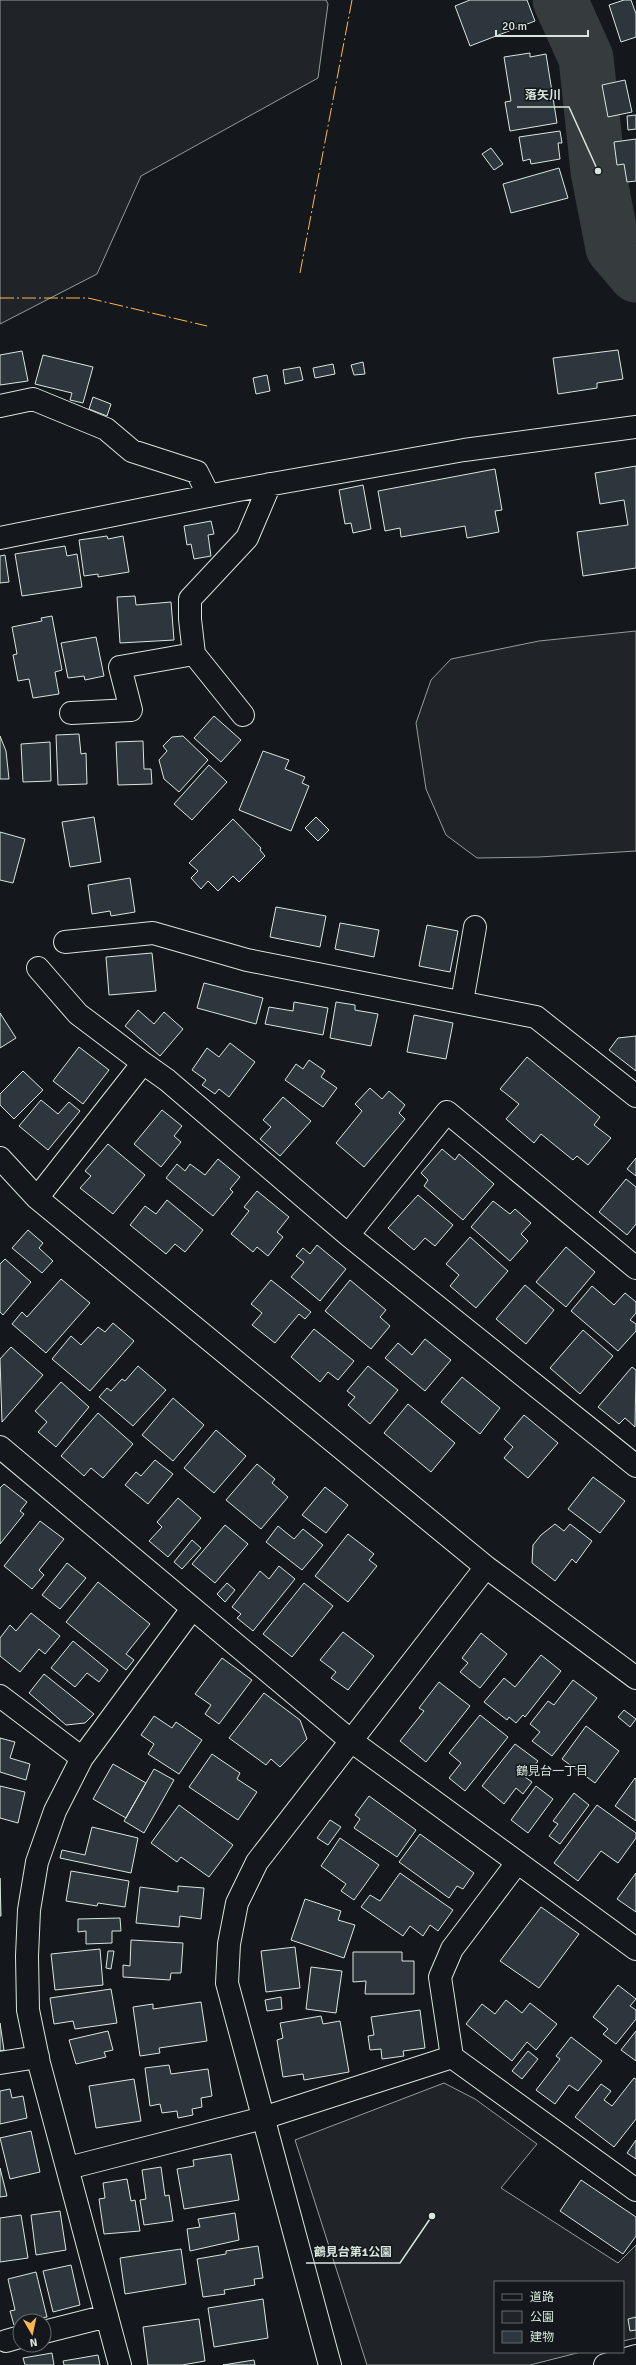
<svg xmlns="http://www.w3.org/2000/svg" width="636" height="2365" font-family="Signika,'Noto Sans JP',sans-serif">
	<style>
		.green { fill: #202428; stroke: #939e99 }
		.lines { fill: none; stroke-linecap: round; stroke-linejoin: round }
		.river { stroke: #363b3e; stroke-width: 55 }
		.building { fill: #2c363c; stroke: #d8e6dc }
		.minor-casing { stroke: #d8e6dc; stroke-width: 24 }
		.minor { stroke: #14181c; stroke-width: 22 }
		.power { stroke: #ffb74d; stroke-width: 1; stroke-dasharray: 14 3 2 3; stroke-linecap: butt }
		.labels { text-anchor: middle; stroke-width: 3; stroke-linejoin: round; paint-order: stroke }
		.neighbourhood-label { font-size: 12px; fill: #d8e6dc; stroke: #14181c }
		.leader { fill: none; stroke: #d8e6dc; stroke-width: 1.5 }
		.callout-dot { fill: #d8e6dc; stroke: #14181c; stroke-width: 1.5 }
		.callout-label { font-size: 12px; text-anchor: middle; font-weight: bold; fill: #d8e6dc; stroke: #14181c; stroke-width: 3; stroke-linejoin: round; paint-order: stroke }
	</style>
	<rect width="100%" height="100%" fill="#14181c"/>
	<path class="green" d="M0 0H326L328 4 318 78 141 176 97 274 0 324Z
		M636 631V851L539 857 477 858 446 835 426 789 416 723 431 680 451 659 539 641Z
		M444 2083 475 2099 537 2144 501 2188 618 2263 636 2245V2338L623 2341V2282H495V2352H581L530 2365H367L295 2140Z"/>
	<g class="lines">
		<path class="river" d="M560 0 586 58 598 171 613 248 636 275"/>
	</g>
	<path class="building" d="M470 0H527L535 21 470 46 455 6Z
		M624 0H631L636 14V37L621 42 609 5Z
		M530 53V57L546 54 557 123 510 131 505 102 511 101 504 57Z
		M625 80 632 112 608 117 602 85Z
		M636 115V129L628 130 627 116Z
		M560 131 562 143H558L560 159 531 164 530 159 523 161 519 137Z
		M636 139V181L627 182 624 164 617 165 614 142Z
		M491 148 503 164 494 170 482 154Z
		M559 168 568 198 511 213 503 184Z
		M618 350 623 379 597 383V388L558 394 553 358Z
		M22 351 28 381 0 385V355Z
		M43 355 93 367 83 403 70 400 72 393 35 384Z
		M363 362 365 374 354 375 351 365Z
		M333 364 335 374 315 378 313 368Z
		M300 367 303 380 285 384 283 370Z
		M267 375 270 391 256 394 253 378Z
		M93 397 111 404 107 416 89 409Z
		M636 466V568L583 576 577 532 628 525 624 500 600 504 595 473Z
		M495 469 502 510 495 511 499 532 467 538 465 526 401 537 400 528 385 531 378 491Z
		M363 485 371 529 353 533 351 523 345 524 339 490Z
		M211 521 214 534 208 535 211 556 194 559 191 544 187 545 184 526Z
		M107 536 108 539 123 536 129 572 98 577V574L84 576 79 540Z
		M65 546 67 556 77 554 82 587 22 596 15 554Z
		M5 555 9 582 0 583V556Z
		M135 596 136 605 171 602 174 640 120 643 117 597Z
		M52 616 62 670 55 672 59 694 33 698 29 679 18 681 13 655 17 654 12 627 42 621 41 618Z
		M96 637 104 676 85 680 84 676 68 678 61 643Z
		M214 716 241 740 221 762 194 738Z
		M79 734 81 754 86 753 87 784 58 785 56 735Z
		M0 736 6 751 9 779H0Z
		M183 736 208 760 179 792 164 779 159 760 167 751 163 746 172 737Z
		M143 741 144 769H151L152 784 118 785 116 742Z
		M50 742 51 781 23 782 21 744Z
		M263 751 289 760 285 769 305 777 302 783 309 786 291 831 239 810Z
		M209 765 227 782 192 820 174 804Z
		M94 817 101 862 70 867 62 822Z
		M316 817 329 830 318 841 305 828Z
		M233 819 261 848 260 850 265 856 239 882 233 876 218 891 208 881 201 889 191 878 198 871 189 863Z
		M0 832 25 839 13 883 0 880Z
		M130 878 135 912 111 916 110 911 92 914 88 885Z
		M276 907 326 916 320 947 270 937Z
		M340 923 379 930 374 957 335 949Z
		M427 925 458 931 450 972 419 966Z
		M152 953 156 991 109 995 106 957Z
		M204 983 263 998 256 1024 197 1008Z
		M294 1002 328 1008 323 1035 265 1024 269 1007 293 1011Z
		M336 1002 355 1005V1010L378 1014 371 1046 330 1038Z
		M138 1010 154 1024 164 1012 183 1029 160 1056 125 1026Z
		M0 1013 16 1038 0 1048Z
		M414 1015 453 1023 446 1059 407 1052Z
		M636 1036V1071L609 1050 618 1038Z
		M230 1043 255 1062 229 1097 219 1089 215 1094 202 1085 206 1080 192 1070 207 1048 219 1057Z
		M79 1047 109 1070 83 1104 53 1081Z
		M527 1057 600 1117 594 1125 611 1138 588 1165 577 1156 573 1160 541 1134 534 1143 506 1119 519 1104 500 1089Z
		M309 1060 325 1071 321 1077 337 1088 323 1107 285 1080 296 1064 303 1069Z
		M23 1071 43 1090 14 1119 0 1105V1094Z
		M370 1088 382 1099 389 1091 405 1105 399 1113 405 1119 364 1167 336 1143 362 1111 355 1104Z
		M283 1097 311 1121 280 1156 260 1139 271 1127 263 1120Z
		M41 1100 58 1114 69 1102 80 1111 48 1150 19 1126Z
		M162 1110 182 1126 174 1136 181 1142 161 1167 134 1144Z
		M108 1144 145 1175 113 1214 80 1188 91 1176 85 1171Z
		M442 1149 455 1160 459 1154 494 1184 463 1220 424 1186 428 1180 421 1173Z
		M636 1158V1176L627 1169Z
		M218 1159 240 1177 230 1189 233 1192 213 1216 166 1178 177 1164 185 1171 190 1164 205 1175Z
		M626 1179 636 1187V1224L627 1235 599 1212Z
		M257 1191 289 1217 277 1232 283 1237 268 1256 257 1247 253 1252 231 1234 249 1211 244 1207Z
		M418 1195 453 1225 435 1246 425 1238 414 1250 388 1228Z
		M167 1200 203 1230 185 1252 175 1244 166 1254 130 1225 145 1206 156 1214Z
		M493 1201 510 1214 515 1209 531 1223 521 1234 528 1241 510 1261 471 1227Z
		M28 1230 43 1243 39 1248 53 1261 42 1273 12 1248Z
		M470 1237 508 1271 476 1308 450 1286 459 1275 446 1264Z
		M317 1245 346 1269 320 1301 291 1277 304 1262 296 1256 303 1248 310 1254Z
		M566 1247 595 1272 566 1307 536 1282Z
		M5 1259 31 1282 3 1315 0 1312V1264Z
		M61 1279 90 1303 46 1353 12 1324 22 1312 27 1317Z
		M271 1280 311 1312 305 1319 299 1314 275 1343 252 1325 262 1313 251 1304Z
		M350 1280 386 1310 380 1317 390 1326 371 1349 325 1311Z
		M525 1285 554 1310 526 1344 496 1319Z
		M592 1286 614 1305 625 1293 636 1302V1313L630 1320 636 1324V1331L618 1351 571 1311Z
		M113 1323 134 1341 90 1391 52 1359 71 1336 81 1345 98 1327 105 1332Z
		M314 1329 354 1361 338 1380 328 1372 320 1382 291 1357Z
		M583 1330 613 1356 580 1394 550 1368Z
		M425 1339 451 1360 425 1391 385 1358 398 1343 412 1355Z
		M11 1347 43 1375 2 1422 0 1359Z
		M138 1366 166 1390 133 1426 99 1397 107 1388 111 1391 122 1379 125 1381Z
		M368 1366 398 1390 370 1424 348 1405 355 1397 347 1391Z
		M632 1367 636 1370 635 1427 625 1418 619 1424 598 1407Z
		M462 1377 500 1408 480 1434 441 1402Z
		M61 1382 89 1407 56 1447 38 1432 47 1422 35 1411Z
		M173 1398 204 1425 173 1461 142 1435Z
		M408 1404 455 1443 431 1472 384 1433Z
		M98 1413 133 1444 103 1478 91 1468 84 1476 61 1456Z
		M524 1415 558 1443 528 1478 504 1458 513 1447 504 1439Z
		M216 1430 246 1456 214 1493 184 1468Z
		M155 1460 173 1474 148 1504 125 1485 136 1472 141 1476Z
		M257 1464 275 1479 272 1483 288 1497 261 1529 226 1500Z
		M593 1477 625 1501 600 1533 568 1509Z
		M4 1484 27 1502 20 1511 24 1514 0 1544V1488Z
		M325 1487 348 1505 326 1533 302 1515Z
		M178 1498 201 1518 168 1557 149 1541 162 1527 157 1522Z
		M40 1521 64 1539 39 1570 44 1575 32 1589 4 1566Z
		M555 1524 564 1531 570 1524 592 1541 576 1563 572 1559 555 1581 532 1563 533 1545 541 1535Z
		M225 1525 248 1544 215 1583 192 1564Z
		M278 1526 294 1539 303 1529 323 1545 302 1570 266 1542Z
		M348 1534 374 1554 369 1560 377 1566 348 1602 315 1576Z
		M192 1540 201 1548 182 1569 174 1562Z
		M67 1563 86 1578 60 1609 42 1595Z
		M279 1566 295 1579 253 1631 237 1618 241 1614 232 1607 260 1571 269 1579Z
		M98 1582 150 1624 126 1654 134 1660 126 1670 66 1622Z
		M227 1583 235 1590 225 1602 217 1594Z
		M304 1583 333 1606 292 1657 263 1634Z
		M31 1613 60 1636 45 1654 39 1649 20 1672 0 1656V1638L10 1625 16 1631Z
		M343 1632 374 1656 348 1690 331 1678 336 1672 320 1660Z
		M481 1633 507 1654 480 1688 460 1672 468 1663 462 1658Z
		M73 1641 108 1670 99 1682 87 1673 75 1687 51 1668Z
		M541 1655 561 1671 525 1717 523 1715 516 1723 509 1717 507 1720 484 1702 504 1678 515 1687Z
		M222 1658 252 1680 219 1724 205 1714 211 1705 195 1694Z
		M44 1674 94 1714 85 1723 66 1725 29 1693Z
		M573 1680 597 1698 552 1756 532 1741 540 1732 530 1724 548 1701 554 1705Z
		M439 1682 470 1706 426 1762 400 1741 424 1711 419 1708Z
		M264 1693 300 1720 307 1739 280 1767 271 1759 266 1765 229 1738Z
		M624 1710 636 1719 630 1727 618 1717Z
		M480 1715 508 1737 465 1791 449 1778 461 1763 449 1753Z
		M154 1716 172 1728 176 1722 202 1740 179 1774 148 1754 154 1744 141 1735Z
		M586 1726 619 1751 595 1783 562 1759Z
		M0 1738 15 1742 10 1758 30 1764 26 1780 0 1772Z
		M515 1744 538 1761 525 1777 532 1782 523 1794 516 1788 504 1804 482 1786Z
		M212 1754 240 1773 237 1779 257 1792 238 1820 189 1787Z
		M113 1764 146 1783 126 1818 93 1799Z
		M154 1769 174 1780 144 1833 124 1821Z
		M635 1778 636 1779V1821L615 1806Z
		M0 1786 25 1792 18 1823 0 1818Z
		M536 1786 553 1799 528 1833 511 1820Z
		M574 1793 589 1805 560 1844 549 1836 558 1824 553 1821Z
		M369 1796 416 1830 397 1857 354 1828 360 1819 355 1815Z
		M179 1805 233 1845 209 1877 181 1857 177 1862 151 1843Z
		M597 1805 636 1833V1838L618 1863 601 1851 578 1881 554 1863Z
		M330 1820 341 1827 328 1845 317 1838Z
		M92 1827 138 1838 131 1873 60 1858 62 1850 85 1855Z
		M420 1834 474 1873 463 1889 457 1886 449 1898 399 1862Z
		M340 1838 379 1865 354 1900 341 1891 346 1884 321 1866Z
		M71 1871 129 1881 125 1907 98 1903 97 1906 66 1901Z
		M400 1873 453 1910 438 1931 430 1925 423 1936 410 1926 403 1936 361 1907 370 1895 380 1901Z
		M636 1873V1912L617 1899Z
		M0 1878 1 1916H0Z
		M178 1886 204 1888 201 1919 180 1916 179 1927 136 1923 140 1887 178 1892Z
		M305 1899 341 1911 338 1920 355 1925 344 1958 291 1940Z
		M541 1907 579 1934 539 1988 500 1961Z
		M120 1918 121 1931H112V1943L86 1944V1931L78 1932V1919Z
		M131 1940 183 1943 181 1973H171L170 1980 123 1977V1965L130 1966Z
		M295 1947 300 1988 266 1992 261 1951Z
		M100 1949 103 1985 55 1990 51 1954Z
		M108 1951H114L111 1969 106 1968Z
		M353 1952H402V1961H414V1994H365L366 1981 353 1982Z
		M311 1967 342 1971 336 2013 306 2009Z
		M618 1985 636 1999 630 2006 636 2010V2019L616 2044 603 2034 608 2029 593 2017Z
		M111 1989 117 2023 75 2029 73 2021 54 2024 50 1998Z
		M281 1997 282 2009 267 2011 265 2000Z
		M506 2000 522 2013 530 2003 557 2024 536 2050 527 2042 512 2061 466 2024 482 2004 495 2014Z
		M201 2002 207 2041 159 2048 160 2053 140 2056 133 2007 153 2004V2009Z
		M420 2010 425 2048 403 2051 404 2056 382 2059 381 2049 370 2050 368 2036 374 2035 371 2017Z
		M321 2016 323 2024 340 2021 349 2072 304 2080 303 2074 283 2077 277 2040 283 2038 280 2023Z
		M0 2023 4 2050 0 2051Z
		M108 2031 113 2050 104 2052 106 2057 76 2064 69 2040Z
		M636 2031V2061L621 2050Z
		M571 2037 602 2061 578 2091 569 2085 555 2104 536 2090 560 2059 556 2056Z
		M528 2051 538 2059 522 2079 512 2071Z
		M169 2065 171 2074 208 2069 212 2096 201 2098 202 2107 192 2109 193 2115 178 2118 177 2111 162 2113 160 2104 150 2106 145 2068Z
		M634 2078 636 2079V2119L614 2147 575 2117 601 2084 611 2091 604 2100 612 2106Z
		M134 2079 141 2121 96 2128 89 2086Z
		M10 2089 12 2098 23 2096 27 2118 0 2124V2091Z
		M31 2131 40 2172 10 2179 0 2138Z
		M636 2140V2159L627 2153Z
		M231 2154 239 2200 184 2209 177 2169 194 2166 193 2160Z
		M161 2167 165 2196 169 2195 173 2221 144 2225 140 2200 146 2199 142 2170Z
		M0 2168 7 2196 0 2197Z
		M127 2179 131 2201 135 2200 140 2231 104 2234 99 2199 105 2198 103 2183Z
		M581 2180 636 2217V2236L623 2254 560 2211Z
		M60 2211 66 2250 36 2255 31 2215Z
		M235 2213 239 2240 190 2251 187 2229 200 2227 198 2219Z
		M21 2215 28 2258 0 2262V2218Z
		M258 2246 263 2278 254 2279 255 2285 224 2290 225 2294 203 2297 197 2259 226 2254V2251Z
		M181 2249 186 2284 125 2294 120 2258Z
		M71 2265 80 2305 53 2312 43 2271Z
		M36 2272 47 2317 20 2321V2324L14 2325 10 2311 15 2310 8 2279Z
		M263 2299 268 2338 214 2347 208 2308Z
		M636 2317V2330L630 2331 628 2319Z
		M199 2319 205 2361 182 2365H148L143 2327Z
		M52 2353 54 2365H25L23 2358Z
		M98 2355 100 2365H64L63 2361Z
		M254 2360 255 2365H223Z"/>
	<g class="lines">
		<defs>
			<path id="minor" d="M0 406 33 399 106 429 132 451 197 472 209 496
				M0 538 233 491 464 450 636 427
				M71 713 131 710 120 667 194 654
				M243 715 194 654 190 619V599L247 538 270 484
				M65 942 153 933 247 960 536 1017 636 1096
				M38 968 78 1014 143 1063
				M462 1002 475 927
				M0 1158 37 1198 486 1567 636 1678
				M37 1198 143 1063 167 1080 348 1235 447 1112 636 1268
				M348 1235 636 1466
				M0 1447 350 1740 636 1949
				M0 1696 82 1758
				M452 2057 440 1977 452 1949 517 1863
				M0 2063 38 2057
				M68 2168 263 2118 452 2057 636 2190
				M44 2332 107 2316
				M6 2341 20 2337
				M120 2365 39 2063 28 2010 27 1956 29 1910 37 1862 55 1811 82 1758 192 1609
				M330 2365 227 1983 229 1944 237 1903 257 1862 486 1567
				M605 2365 636 2356"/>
		</defs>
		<use href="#minor" class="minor-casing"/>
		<use href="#minor" class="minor"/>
		<path class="power" d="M300 273 352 0
			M0 298H88L207 326"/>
	</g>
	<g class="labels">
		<g class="neighbourhood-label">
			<text x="552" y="1775">鶴見台一丁目</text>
		</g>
	</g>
	<path class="leader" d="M598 171L569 107H517M432 2216L400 2263H306"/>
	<g class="callout-dot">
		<circle cx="598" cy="171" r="4"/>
		<circle cx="432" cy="2216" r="4"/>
	</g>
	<g class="callout-label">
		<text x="543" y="99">落矢川</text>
		<text x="353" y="2256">鶴見台第1公園</text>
	</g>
	<rect x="494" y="2281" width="130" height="72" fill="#14181c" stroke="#626a69"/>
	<rect x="502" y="2294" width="20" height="6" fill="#14181c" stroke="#626a69"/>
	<text x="530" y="2301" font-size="12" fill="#d8e6dc">道路</text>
	<rect x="502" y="2311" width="20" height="12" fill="#202428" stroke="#626a69"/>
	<text x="530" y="2321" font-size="12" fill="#d8e6dc">公園</text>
	<rect x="502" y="2331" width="20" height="12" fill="#2c363c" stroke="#626a69"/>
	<text x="530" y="2341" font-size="12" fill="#d8e6dc">建物</text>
	<g transform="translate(32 2333) rotate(171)"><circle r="19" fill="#14181c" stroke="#626a69"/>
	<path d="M0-3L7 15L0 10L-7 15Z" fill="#ffb74d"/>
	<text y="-6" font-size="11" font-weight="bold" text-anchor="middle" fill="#d8e6dc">N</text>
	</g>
	<path d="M496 30v6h92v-6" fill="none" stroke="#d8e6dc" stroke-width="2"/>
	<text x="502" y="30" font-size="12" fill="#d8e6dc" stroke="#14181c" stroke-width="3" paint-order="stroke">20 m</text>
</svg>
